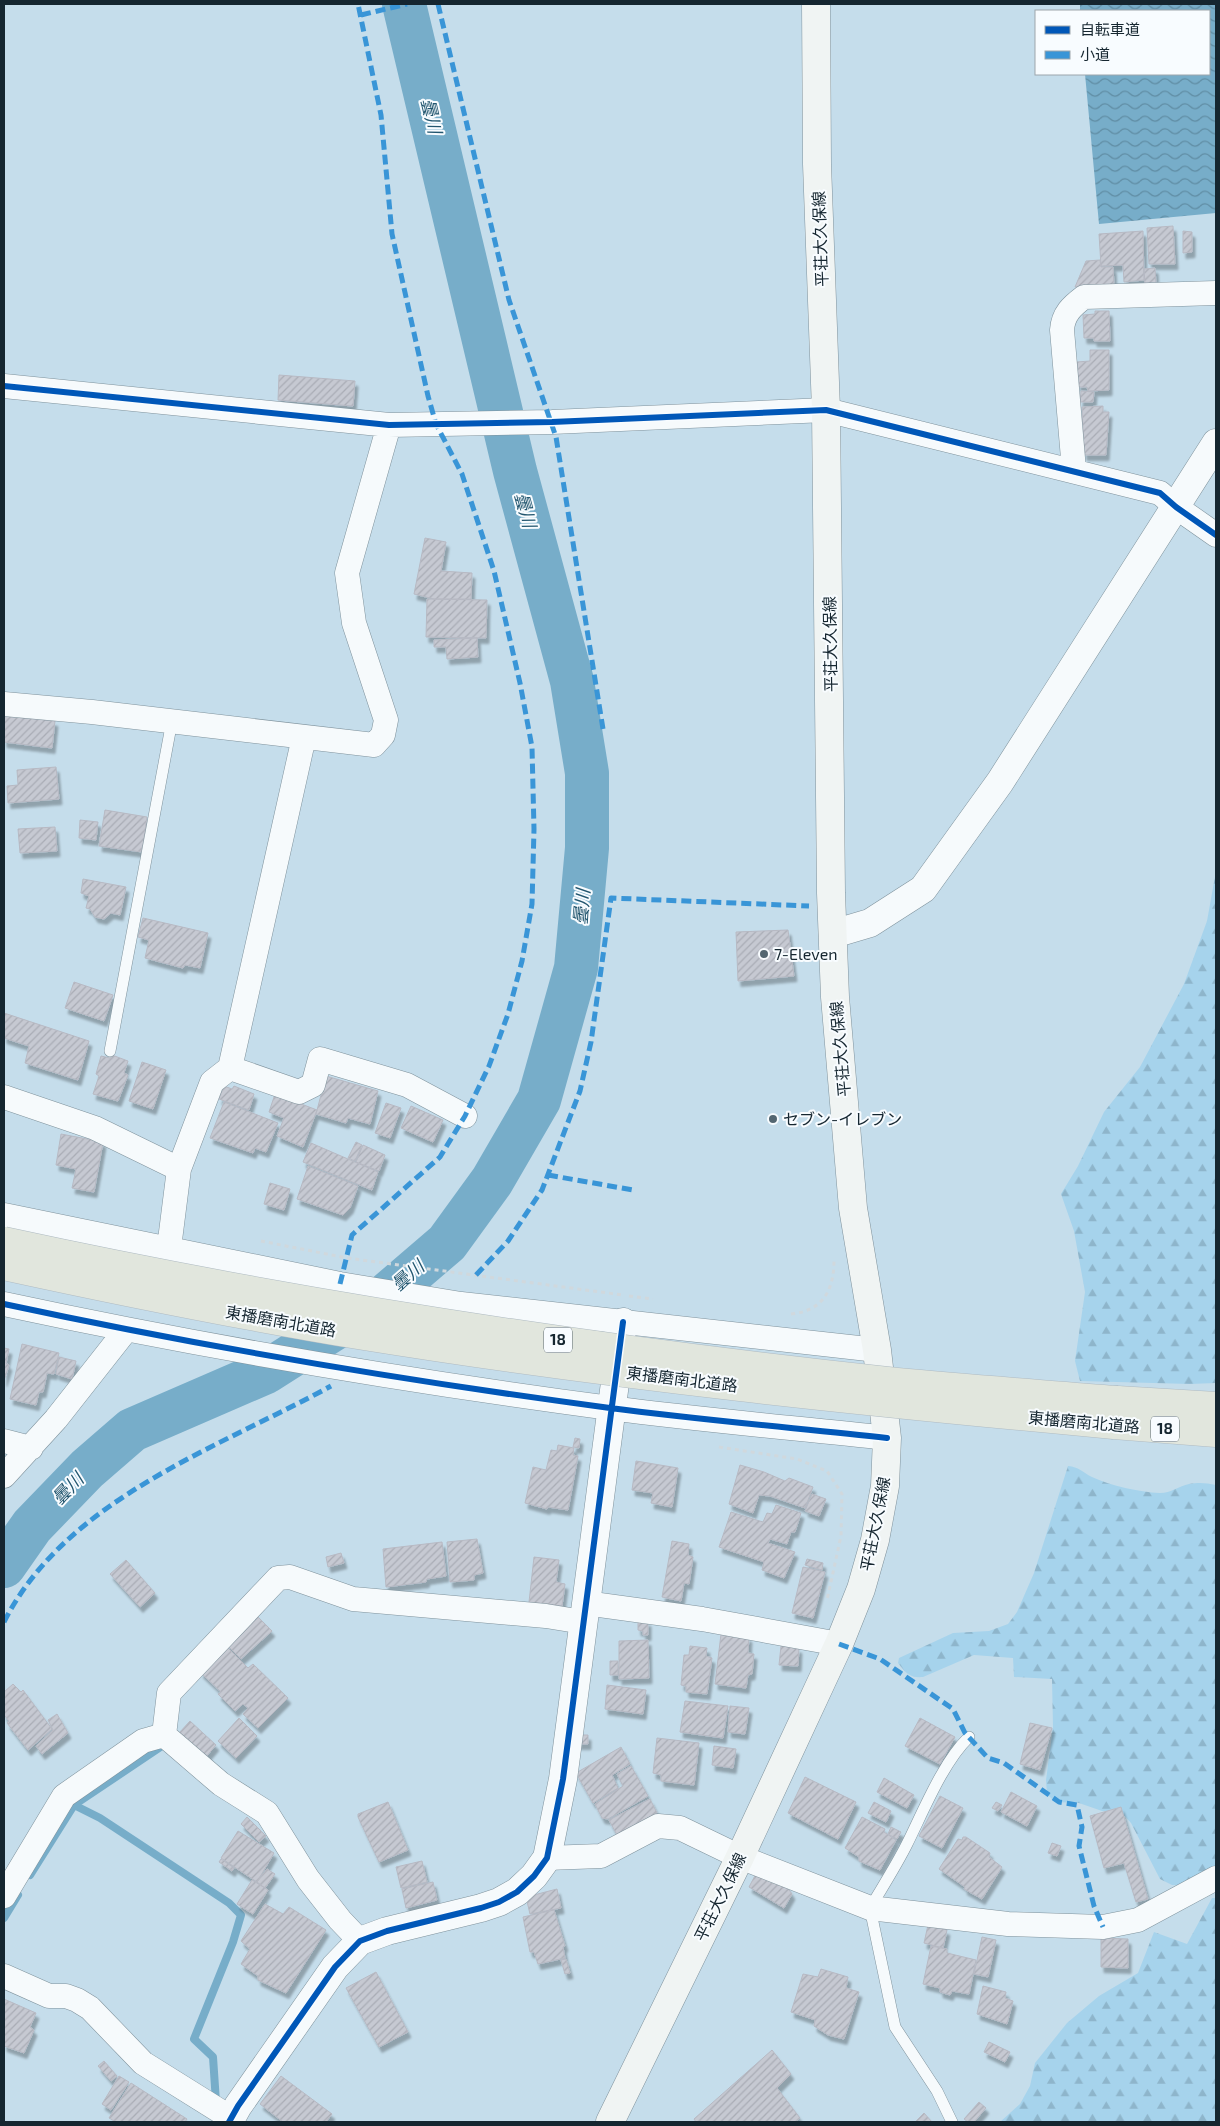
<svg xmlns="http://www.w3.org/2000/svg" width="1220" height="2126" font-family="'Exo 2','Noto Sans JP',sans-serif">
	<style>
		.forest { fill: url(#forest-firs) }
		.water { fill: url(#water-waves) }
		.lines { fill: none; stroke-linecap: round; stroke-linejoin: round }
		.stream { stroke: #77adc9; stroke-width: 8 }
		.river { stroke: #77adc9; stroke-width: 44 }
		.building { fill: url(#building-hatch); stroke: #b7b9c3; filter: url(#shadow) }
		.service-casing { stroke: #7f929c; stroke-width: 12 }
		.minor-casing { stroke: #7f929c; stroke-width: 25 }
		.tertiary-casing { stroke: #7f929c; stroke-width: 29 }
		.secondary-casing { stroke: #7f929c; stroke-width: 29 }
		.motorway-casing { stroke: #afbbc3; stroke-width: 29 }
		.path { stroke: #d0d8dd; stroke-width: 3; stroke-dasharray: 4 4; stroke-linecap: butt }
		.service { stroke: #f6fafc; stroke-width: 11 }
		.minor { stroke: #f6fafc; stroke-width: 24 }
		.tertiary { stroke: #f6fafc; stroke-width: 28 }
		.secondary { stroke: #f0f4f3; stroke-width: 28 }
		.motorway { stroke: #e1e6dd; stroke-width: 28 }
		.motorway-bridge-casing { stroke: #afbbc3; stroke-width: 29; stroke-linecap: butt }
		.motorway-bridge { stroke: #e1e6dd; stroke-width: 28 }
		.quiet { stroke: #3995d7; stroke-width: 5; stroke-dasharray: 10 5; stroke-linecap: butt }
		.cycleway-casing { stroke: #f8fcff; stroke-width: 9 }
		.cycleway { stroke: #0057b8; stroke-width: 6 }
		.poi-dot { fill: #536671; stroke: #f8fcff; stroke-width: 2 }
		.labels { text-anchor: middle; stroke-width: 4; stroke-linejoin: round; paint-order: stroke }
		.shield { fill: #f8fcff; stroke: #59666e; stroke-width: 1 }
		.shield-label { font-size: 15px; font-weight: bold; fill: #152630 }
		.street-label { font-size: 16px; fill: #152630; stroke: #f8fcff }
		.poi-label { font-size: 16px; fill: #152630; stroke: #f8fcff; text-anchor: start }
		.water-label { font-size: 18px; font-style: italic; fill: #22566f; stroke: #f8fcff }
	</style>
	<defs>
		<pattern id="forest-firs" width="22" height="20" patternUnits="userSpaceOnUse" patternTransform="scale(1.25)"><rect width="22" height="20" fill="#a6d3ec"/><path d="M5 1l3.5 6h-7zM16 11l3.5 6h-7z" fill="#8eb5cb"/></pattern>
		<pattern id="water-waves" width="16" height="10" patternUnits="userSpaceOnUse" patternTransform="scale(1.25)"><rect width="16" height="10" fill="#77adc9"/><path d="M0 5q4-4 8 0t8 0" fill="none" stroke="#608da4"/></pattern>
		<pattern id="building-hatch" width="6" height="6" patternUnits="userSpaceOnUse" patternTransform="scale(1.25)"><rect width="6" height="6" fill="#c6c9d2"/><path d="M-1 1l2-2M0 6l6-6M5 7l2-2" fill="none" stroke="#a9acb5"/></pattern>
		<filter id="shadow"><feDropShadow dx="3" dy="5.5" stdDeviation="1" flood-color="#0004"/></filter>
	</defs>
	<rect width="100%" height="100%" fill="#c5ddeb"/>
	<path class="forest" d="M1216 871V1383L1190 1384 1080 1381 1075 1361 1085 1292 1074 1231 1061 1194 1078 1166 1104 1112 1140 1067 1184 984 1207 921Z
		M1068 1466C1079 1467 1082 1472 1092 1477 1112 1486 1138 1492 1160 1493 1171 1493 1179 1486 1189 1484 1199 1482 1207 1483 1216 1485V1869L1181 1885H1172L1160 1879 1131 1823 1120 1811H1102L1079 1803 1055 1802 1047 1794 1046 1780 1053 1727 1052 1679 1014 1677 1013 1658 974 1655 923 1677C909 1678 906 1673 898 1663L899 1658 953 1633 989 1631 1008 1624 1017 1612 1034 1573Z
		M1212 1898H1216V2121L1000 2122 1020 2104 1030 2086 1035 2063 1067 2023 1099 1996 1138 1973 1154 1932 1187 1944Z"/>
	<path class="water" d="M1080 4H1216V213L1099 224 1085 74H1209V11H1080Z"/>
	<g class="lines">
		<path class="stream" d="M74 1805 100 1818 229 1903 241 1915 233 1942 194 2039 213 2057 216 2102
			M30 1875 74 1805 162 1746
			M4 1918 18 1895"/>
		<path class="river" d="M4 1566 32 1526 87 1469 132 1430 266 1372 384 1297 447 1243 492 1181 539 1100 576 968 587 848V773L572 681 515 471 404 4"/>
	</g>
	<path class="building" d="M1173 226 1175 264H1149L1147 228Z
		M1143 231 1144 280 1124 282 1123 265 1101 266 1099 234Z
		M1183 231 1192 232V252L1183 253Z
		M1100 260 1101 267H1113L1114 285 1075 287 1086 261Z
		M1155 268 1156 284 1145 285 1144 269Z
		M1095 311H1109L1110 341H1094V338H1084L1083 315 1095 314Z
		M1090 350H1109V390L1088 391 1087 387H1078L1077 362 1090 361Z
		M279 375 355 381 353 406 278 400Z
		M1081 391 1094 392 1093 402H1080Z
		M1103 406V412H1109L1106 455H1084L1082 407Z
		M425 538 446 542 441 571 472 573 471 599H434L414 594Z
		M427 599 487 600 486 638 426 637Z
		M477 638 478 657 447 659 446 647H434V640Z
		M4 715 55 721 52 748 4 742Z
		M56 767 59 799 8 803 7 786 18 785 17 770Z
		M105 810 147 817 142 852 99 846Z
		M80 820 98 822 96 840 79 838Z
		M55 827 57 851 20 853 18 829Z
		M83 879 126 887 120 915 111 913 104 919 95 917 90 909 86 908 89 896 81 893Z
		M143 918 208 933 200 968 185 965 183 968 145 958 149 940 138 937Z
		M788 930 794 976 738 981 736 932Z
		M74 982 113 995 104 1021 65 1008Z
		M4 1013 89 1041 78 1080 25 1063 29 1046 4 1038Z
		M112 1055 128 1061 124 1073 128 1075 118 1101 93 1094 99 1076 96 1074 101 1056 110 1058Z
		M142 1062 166 1070 153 1109 129 1101Z
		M326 1076 378 1091 370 1124 348 1118 346 1123 316 1114Z
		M224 1086 232 1089 234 1086 254 1094 249 1110 219 1099Z
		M275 1094 317 1110 303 1147 277 1136 284 1118 269 1112Z
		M224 1102 278 1123 266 1152 255 1148 253 1153 210 1138Z
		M386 1103 401 1108 390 1138 375 1133Z
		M411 1106 443 1120 433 1142 401 1128Z
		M61 1134 103 1142 94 1192 72 1188 76 1169 56 1165Z
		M356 1142 362 1145 355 1161 348 1158Z
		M311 1143 378 1172 372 1190 303 1162Z
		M363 1145 385 1155 379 1171 356 1162Z
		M308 1166 358 1186 350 1208 343 1215 297 1199Z
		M270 1183 290 1189 284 1210 264 1204Z
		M22 1344 59 1353 54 1374 47 1373 43 1392H39L36 1405 10 1399Z
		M4 1348 9 1349 6 1363 9 1365 4 1381Z
		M59 1357 76 1361 72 1379 56 1374Z
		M575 1438 580 1439 579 1448 573 1447Z
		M558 1445 574 1448 573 1455 578 1456 568 1510 548 1507 547 1509 525 1503 533 1467 546 1470 551 1450 557 1451Z
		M636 1461 678 1468 672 1507 651 1503 653 1493 632 1490Z
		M740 1465 764 1472 785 1481 789 1478 813 1487 805 1508 770 1496 759 1495 753 1513 729 1504Z
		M812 1494 826 1499 819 1516 805 1511Z
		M776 1505 801 1513 795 1532H791L787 1544 770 1539 768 1543 795 1552 784 1578 762 1570 764 1562 719 1547 731 1512 763 1522 767 1513 772 1514Z
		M477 1539 483 1573 474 1575V1580L450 1582 447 1542Z
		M672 1541 689 1544 688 1555 693 1557 689 1584 684 1583 681 1601 662 1597Z
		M442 1542 446 1576 427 1579 426 1582 386 1587 383 1549Z
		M341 1553 344 1563 328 1567 326 1557Z
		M534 1557 559 1560 556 1582 565 1584 562 1606 529 1602Z
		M807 1559 823 1563 822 1570 805 1565Z
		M126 1560 155 1593 140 1607 110 1574Z
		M803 1567 825 1572 813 1618 792 1613Z
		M255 1614 272 1631 241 1659 226 1644Z
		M648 1621V1635H643V1631L638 1630V1622Z
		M721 1634 749 1637 748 1653 754 1654 752 1674 748 1675 746 1688 715 1684Z
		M648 1640 649 1678 619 1679V1641Z
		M226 1646 248 1668 253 1664 288 1698 258 1728 243 1714 248 1708 243 1704 235 1711 218 1694 221 1692 200 1672Z
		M690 1646 707 1648 706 1656 712 1658 707 1694 686 1692V1686L681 1685 684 1655H689Z
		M781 1646 799 1648 798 1666 779 1665Z
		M610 1661H618V1675H610Z
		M13 1684 21 1692 23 1690 52 1729 28 1750 7 1723 9 1721 4 1715V1692Z
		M607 1685 646 1690 643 1714 605 1709Z
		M685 1701 728 1706 723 1738 680 1732Z
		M730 1706 749 1708 745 1734 728 1732Z
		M57 1714 68 1733 42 1754 36 1746 53 1730 48 1720Z
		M239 1718 257 1736 236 1758 218 1741Z
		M920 1718 955 1737 940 1764 905 1746Z
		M190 1721 216 1745 205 1758 179 1733Z
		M1030 1723 1052 1728 1040 1770 1020 1764Z
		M578 1735H588V1744H578Z
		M657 1738 699 1743 694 1785 661 1781V1775L653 1773Z
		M714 1746 736 1749 733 1768 712 1765Z
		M621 1747 630 1764 612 1775 618 1788 593 1803 576 1773Z
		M631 1766 648 1796 608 1819 602 1818 595 1804 623 1786 617 1774Z
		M805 1777 856 1802 838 1839 788 1813Z
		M884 1778 914 1795 907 1808 877 1792Z
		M1011 1792 1037 1806 1027 1826 1001 1812Z
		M940 1796 963 1808 942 1848 919 1836Z
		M650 1799 657 1813 617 1835 609 1820Z
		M388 1802 408 1850 379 1862 358 1817V1814Z
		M874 1802 891 1811 886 1822 868 1813Z
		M996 1802 1002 1805 998 1811 992 1808Z
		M1121 1807 1148 1899 1136 1902 1124 1863 1104 1868 1090 1816Z
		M247 1817 266 1836 259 1842 241 1824Z
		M862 1817 885 1829 884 1832 896 1840 880 1870 859 1861V1857L845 1848Z
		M891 1827 901 1832 897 1839 888 1834Z
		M238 1831 274 1853 257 1882 221 1858Z
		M963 1837H966L990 1853 989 1857 1002 1867 982 1899 964 1889 965 1887 939 1869 958 1839 962 1840Z
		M1052 1843 1061 1846 1057 1856 1048 1853Z
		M221 1859 234 1868 232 1871 219 1862Z
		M422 1861 427 1882 401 1888 396 1867Z
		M759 1868 787 1887 792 1894 784 1908 749 1887Z
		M267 1869 275 1874 265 1888 257 1882Z
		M252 1880 268 1890 253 1914 237 1904Z
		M433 1882 437 1900 406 1908 402 1889Z
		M557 1889 561 1908 530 1914 526 1897Z
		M265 1904 283 1914 289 1907 326 1930 286 1993 258 1980V1976L241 1964 250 1949 241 1941Z
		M554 1910 565 1946 563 1947 565 1958 538 1964 534 1952H530L523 1917Z
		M928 1925 947 1930 943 1948 924 1943Z
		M982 1937 996 1940 988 1977 974 1974Z
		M1101 1938 1128 1939V1968L1101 1967Z
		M931 1946 947 1949V1953L976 1960 969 1994 952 1991 950 1995 940 1992V1988L923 1984Z
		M566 1959 570 1973 565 1974 561 1960Z
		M821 1969 848 1977 846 1988 859 1992 844 2039 828 2035 814 2026 815 2020 791 2012 803 1974 818 1977Z
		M376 1972 408 2032 379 2047 346 1988Z
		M983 1986 1006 1992 1005 1998 1013 2001 1007 2024 977 2014Z
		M4 1999 36 2013 30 2027 34 2030 24 2053 4 2046Z
		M989 2042 1010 2052 1005 2062 984 2052Z
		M772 2050 791 2074 777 2088 800 2118 795 2122H696L694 2119Z
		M104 2061 117 2076 111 2081 98 2066Z
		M119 2076 129 2082 111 2110 102 2104Z
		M281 2076 332 2114 326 2122H283L260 2104Z
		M131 2083 187 2119 185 2122H116L109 2118Z
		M979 2102 986 2108 974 2122H968L964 2119Z
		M924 2113 932 2122H915Z"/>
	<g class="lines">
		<defs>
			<path id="service" d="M110 1051 172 721
				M952 2122 937 2091 895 2027 870 1908C883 1886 896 1866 907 1844 923 1812 943 1762 969 1737"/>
			<path id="minor" d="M4 386 389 425 552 422 826 410 1160 493 1176 507 1216 535
				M1074 470 1062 330C1063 314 1072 306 1084 297L1216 293
				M4 704 92 712 374 745 383 735 386 720 354 623 347 573 389 425
				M230 1068 299 1092 313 1085 320 1059 407 1085 465 1116
				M4 1097 95 1128 179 1169
				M4 1215 340 1284 461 1304 877 1350
				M169 1248 179 1169 212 1082 230 1068 304 737
				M4 1304C204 1347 407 1381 610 1408 702 1420 795 1428 887 1438
				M4 1441 31 1448
				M4 1476 56 1419 126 1330
				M585 1603 702 1619 839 1644
				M164 1735 221 1784 267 1813 308 1879 340 1920 360 1941
				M547 1858 601 1856 658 1826 680 1828 740 1857 870 1908 1008 1924 1103 1927 1138 1920 1216 1878
				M4 1896 64 1796 143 1741 164 1735 169 1693 278 1578 290 1577 353 1599 546 1616 583 1622
				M4 1976 49 1996H66L77 2000 90 2008 143 2063 231 2118"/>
			<path id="tertiary" d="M833 934 870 923 923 889 1000 782 1216 443
				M229 2122 238 2106 335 1967 360 1941 387 1931 481 1908 499 1902 517 1892 534 1876 547 1858 563 1779 623 1322"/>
			<path id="secondary" d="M610 2122 740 1857 839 1644 861 1589 875 1540 885 1486 887 1438 877 1350 853 1208 835 997 831 893 826 410 817 164 816 4"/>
			<path id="motorway" d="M1117 1400 1216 1406
				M1114 1425 1216 1433"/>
		</defs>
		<use href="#service" class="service-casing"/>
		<use href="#minor" class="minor-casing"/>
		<use href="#tertiary" class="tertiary-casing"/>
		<use href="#secondary" class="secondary-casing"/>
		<use href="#motorway" class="motorway-casing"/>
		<path class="path" d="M261 1241 347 1258 623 1295
			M629 1296 653 1299
			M791 1314C823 1311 834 1290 834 1260
			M719 1447 797 1459 827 1471 842 1494 841 1536 827 1600"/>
		<use href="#service" class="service"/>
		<use href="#minor" class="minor"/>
		<use href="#tertiary" class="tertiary"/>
		<use href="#secondary" class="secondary"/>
		<use href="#motorway" class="motorway"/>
		<defs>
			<path id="motorway-bridge" d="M4 1241C299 1305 597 1350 897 1382 970 1389 1044 1394 1117 1400
				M4 1266C123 1292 243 1316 364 1336 612 1376 864 1402 1114 1425"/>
		</defs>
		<use href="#motorway-bridge" class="motorway-bridge-casing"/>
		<use href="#motorway-bridge" class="motorway-bridge"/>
		<path class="quiet" d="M438 4 509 300 556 437 603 729
			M361 15 407 4
			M548 1175 633 1190
			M476 1275 508 1241 542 1190 580 1091 591 1042 611 898 809 906
			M340 1284 352 1235 440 1157 465 1116 489 1066 508 1014 522 961 532 904 534 829 532 747 520 683 494 571 462 474 436 424 428 396 392 234 381 115 358 4
			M4 1622C66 1499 218 1448 331 1386
			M839 1644 880 1659 953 1709 965 1733 988 1758 1004 1763 1059 1802 1077 1805 1082 1827 1079 1846 1094 1906 1103 1927"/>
		<defs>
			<path id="cycleway" d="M4 386 389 425 552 422 826 410 1160 493 1176 507 1216 535
				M4 1304C204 1347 407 1381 610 1408 702 1420 795 1428 887 1438
				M229 2122 238 2106 335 1967 360 1941 387 1931 481 1908 499 1902 517 1892 534 1876 547 1858 563 1779 623 1322"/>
		</defs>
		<use href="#cycleway" class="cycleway-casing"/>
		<use href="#cycleway" class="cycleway"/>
	</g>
	<g class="poi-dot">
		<circle cx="764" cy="954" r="5"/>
		<circle cx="773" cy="1119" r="5"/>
	</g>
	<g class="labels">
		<g class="shield">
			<rect x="544" y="1327.5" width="28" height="25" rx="4"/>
			<rect x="1151" y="1416.5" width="28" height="25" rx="4"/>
		</g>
		<g class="shield-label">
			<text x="558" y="1345">18</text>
			<text x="1165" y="1434">18</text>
		</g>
		<g class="street-label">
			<text transform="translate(820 239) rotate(-92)" y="6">平荘大久保線</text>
			<text transform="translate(830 644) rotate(-91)" y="6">平荘大久保線</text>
			<text transform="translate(840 1049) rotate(-95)" y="6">平荘大久保線</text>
			<text transform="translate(281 1321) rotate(10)" y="6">東播磨南北道路</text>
			<text transform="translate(682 1379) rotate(7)" y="6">東播磨南北道路</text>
			<text transform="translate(1084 1422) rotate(5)" y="6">東播磨南北道路</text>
			<text transform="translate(875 1524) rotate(-79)" y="6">平荘大久保線</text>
			<text transform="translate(720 1897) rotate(-64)" y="6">平荘大久保線</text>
		</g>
		<g class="poi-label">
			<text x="774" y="960">7-Eleven</text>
			<text x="783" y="1125">セブン-イレブン</text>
		</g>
		<g class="water-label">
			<text transform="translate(431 116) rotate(77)" y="6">曇川</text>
			<text transform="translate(525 510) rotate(75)" y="6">曇川</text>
			<text transform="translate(582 907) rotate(-85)" y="6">曇川</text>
			<text transform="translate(408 1276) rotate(-41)" y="6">曇川</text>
			<text transform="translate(68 1489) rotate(-46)" y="6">曇川</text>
		</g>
	</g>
	<rect width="1220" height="2126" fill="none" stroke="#152630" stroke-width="10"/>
	<rect x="1035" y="10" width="175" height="65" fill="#f8fcff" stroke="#9da6ac"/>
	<rect x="1045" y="26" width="25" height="8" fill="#0057b8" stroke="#9da6ac"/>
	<text x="1080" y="35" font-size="15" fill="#152630">自転車道</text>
	<rect x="1045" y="51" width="25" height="8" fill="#3995d7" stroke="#9da6ac"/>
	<text x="1080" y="60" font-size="15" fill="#152630">小道</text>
</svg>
